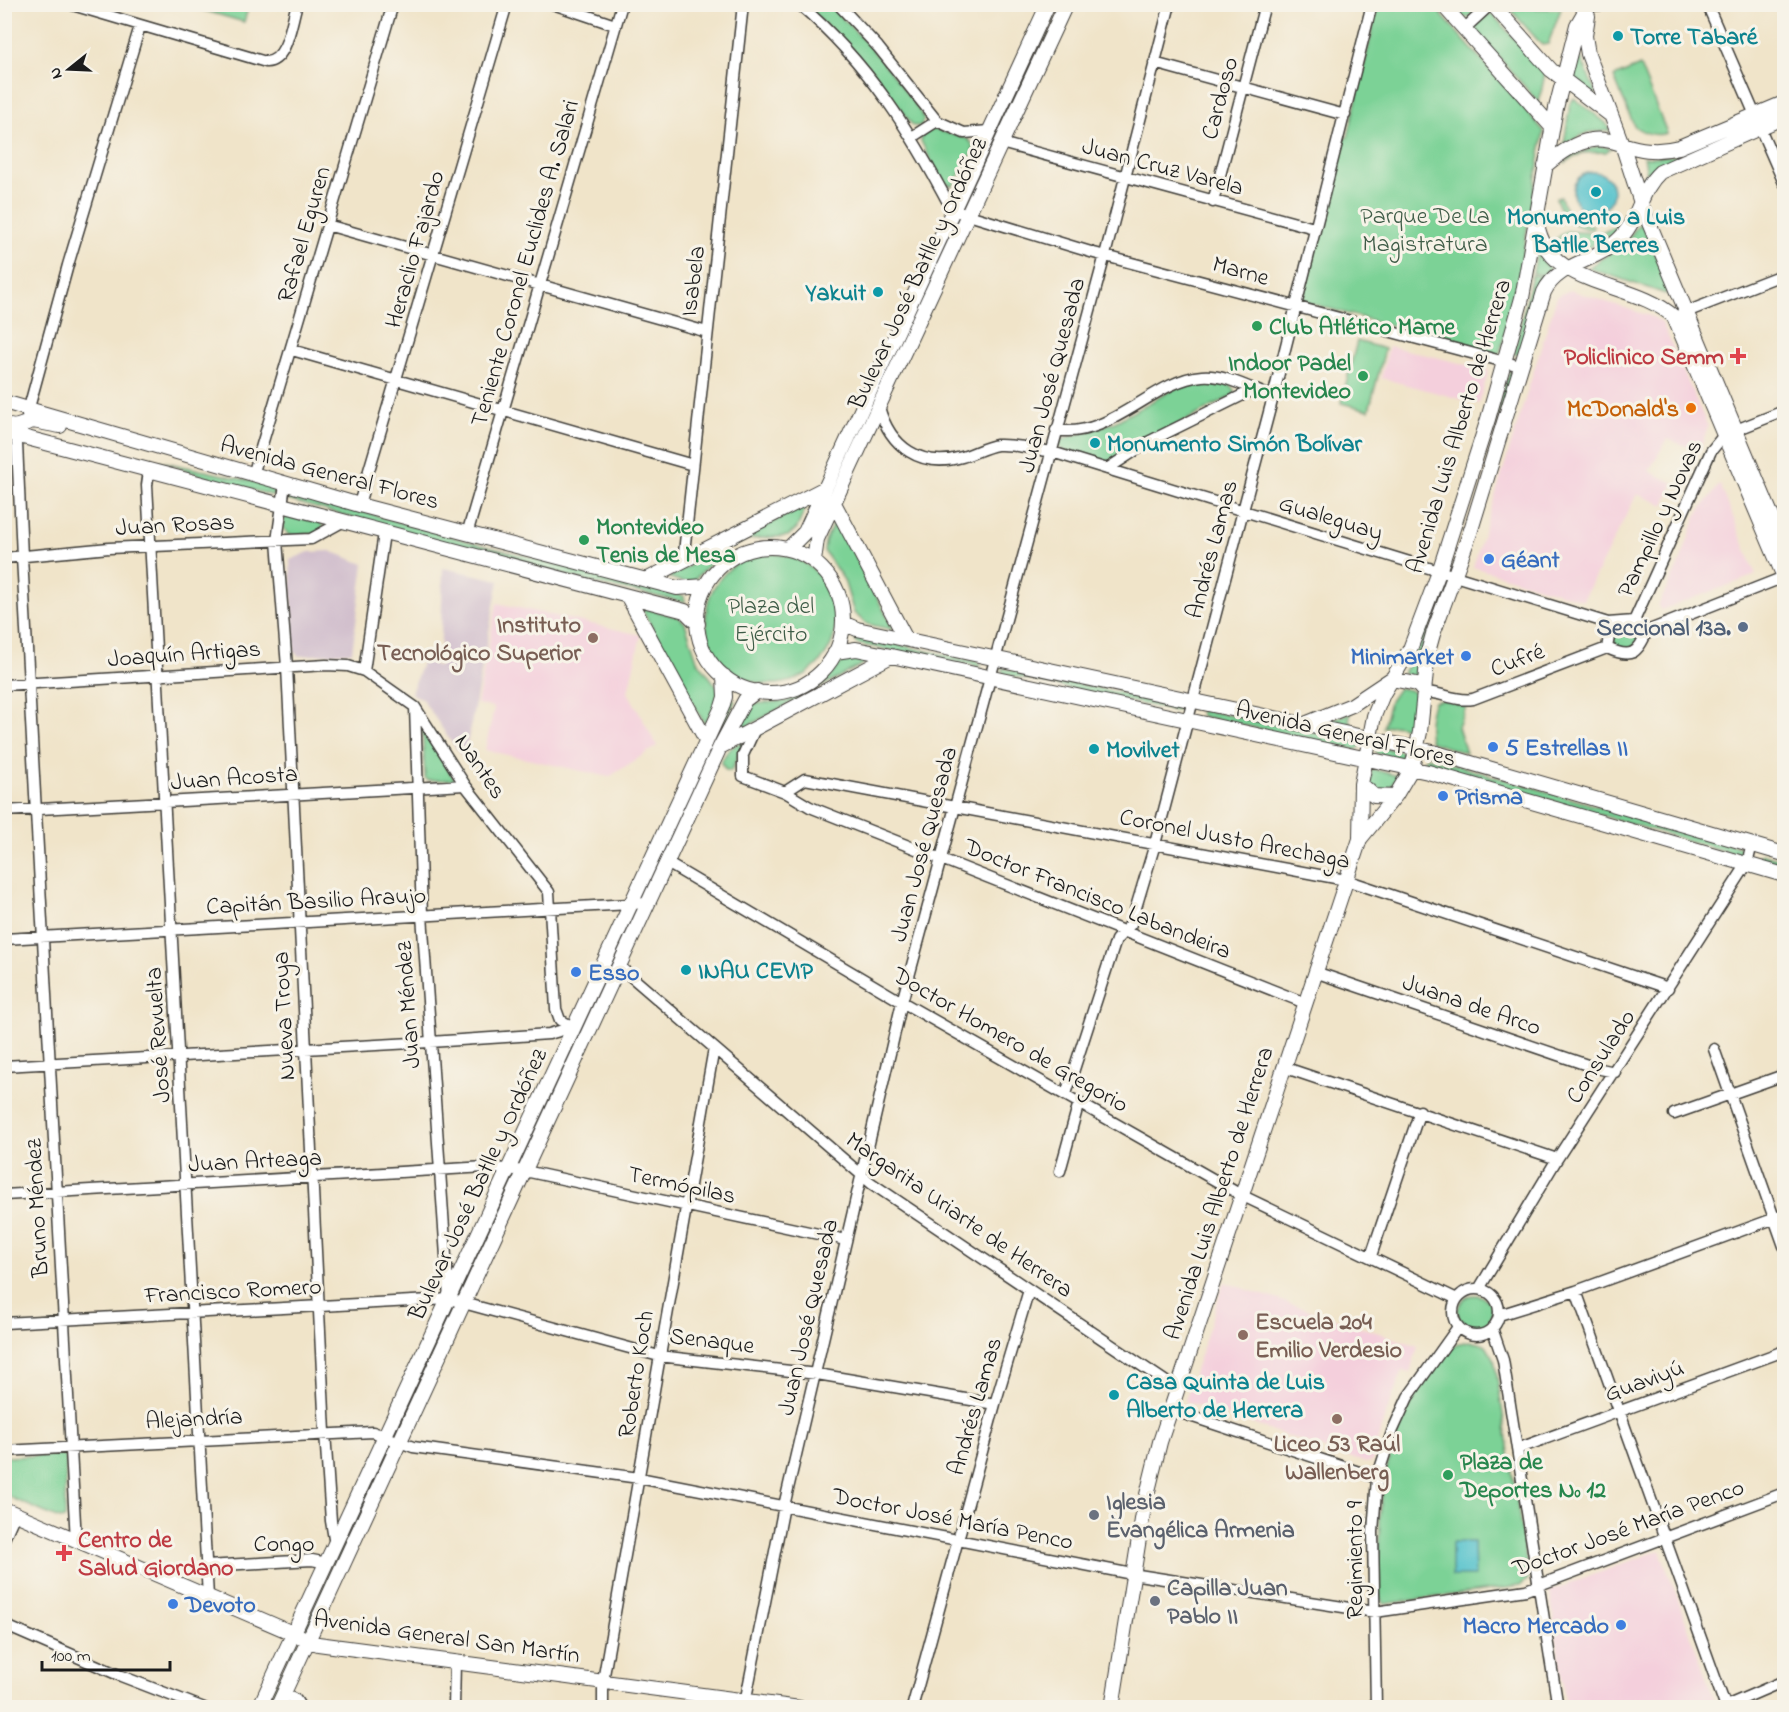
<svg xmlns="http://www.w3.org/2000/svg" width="1789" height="1712" font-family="'Indie Flower',sans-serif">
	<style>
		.built { fill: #f4cfdc }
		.industrial { fill: #d0bdcc }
		.green { fill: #7cd296; stroke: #4c7759; stroke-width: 1.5 }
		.water { fill: #55c2cc; stroke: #386f74; stroke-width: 1.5 }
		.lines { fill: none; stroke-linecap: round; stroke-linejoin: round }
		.minor-casing { stroke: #3c3a36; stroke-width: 13 }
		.major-casing { stroke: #3c3a36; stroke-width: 16 }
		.minor { stroke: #fff; stroke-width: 10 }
		.major { stroke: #fff; stroke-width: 14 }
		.culture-dot { fill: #0f9aa8; stroke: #f7f3e8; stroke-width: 2 }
		.leisure-dot { fill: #2e9e5b; stroke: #f7f3e8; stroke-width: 2 }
		.health-dot { fill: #e0444e; stroke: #f7f3e8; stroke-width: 2 }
		.food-dot { fill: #e8710a; stroke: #f7f3e8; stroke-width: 2 }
		.shop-dot { fill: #3f7fe0; stroke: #f7f3e8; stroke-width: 2 }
		.service-dot { fill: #5c6f8a; stroke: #f7f3e8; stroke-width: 2 }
		.education-dot { fill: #8d6e63; stroke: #f7f3e8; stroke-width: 2 }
		.worship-dot { fill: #6b7280; stroke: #f7f3e8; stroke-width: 2 }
		.labels { text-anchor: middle; stroke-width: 6; stroke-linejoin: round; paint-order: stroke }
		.culture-label { font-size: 24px; font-weight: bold; fill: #0d838f; stroke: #f7f3e8; text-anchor: start }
		.street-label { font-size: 24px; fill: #1c1c1c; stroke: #f7f3e8 }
		.park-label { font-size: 24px; fill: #3e5c47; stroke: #f7f3e8 }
		.leisure-label { font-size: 24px; font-weight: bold; fill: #27864d; stroke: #f7f3e8; text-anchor: start }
		.health-label { font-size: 24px; font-weight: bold; fill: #be3a42; stroke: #f7f3e8; text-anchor: end }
		.food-label { font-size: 24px; font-weight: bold; fill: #c56008; stroke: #f7f3e8; text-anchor: end }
		.shop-label { font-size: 24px; font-weight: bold; fill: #366cbe; stroke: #f7f3e8; text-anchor: start }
		.education-label { font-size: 24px; font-weight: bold; fill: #785e54; stroke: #f7f3e8; text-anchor: end }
		.service-label { font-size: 24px; font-weight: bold; fill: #4e5e75; stroke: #f7f3e8; text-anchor: end }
		.worship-label { font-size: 24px; font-weight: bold; fill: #5b616d; stroke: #f7f3e8; text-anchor: start }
	</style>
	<rect width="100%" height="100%" fill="#f7f3e8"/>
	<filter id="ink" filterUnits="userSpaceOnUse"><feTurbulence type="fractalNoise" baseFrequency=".0167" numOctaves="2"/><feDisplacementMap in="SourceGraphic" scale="12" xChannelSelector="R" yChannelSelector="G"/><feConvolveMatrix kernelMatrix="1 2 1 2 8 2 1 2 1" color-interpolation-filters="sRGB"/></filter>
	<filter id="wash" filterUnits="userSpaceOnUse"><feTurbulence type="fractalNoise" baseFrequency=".008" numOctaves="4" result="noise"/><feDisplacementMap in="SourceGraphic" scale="24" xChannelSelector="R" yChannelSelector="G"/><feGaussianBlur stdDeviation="1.35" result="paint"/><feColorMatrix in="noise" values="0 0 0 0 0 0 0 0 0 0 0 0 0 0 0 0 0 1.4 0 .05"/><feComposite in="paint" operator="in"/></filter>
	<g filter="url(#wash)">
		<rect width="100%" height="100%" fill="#f0e4c9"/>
		<path class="built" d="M1570 290 1653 317 1662 323 1708 427 1699 451 1667 439 1649 471 1674 483 1664 505 1637 494 1583 600 1473 567 1557 296Z
			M1389 346 1489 370 1479 404 1381 378Z
			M1720 484 1756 575 1661 610 1658 606 1681 560 1696 516Z
			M497 603 641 635 628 692 657 746 609 777 485 750 494 708 477 704Z
			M1224 1282 1418 1346 1410 1373 1402 1371 1381 1428 1372 1461 1366 1463 1185 1401Z
			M1660 1550 1717 1707H1566L1550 1591Z"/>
		<path class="industrial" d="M330 551 364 564 352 652 299 656 294 652 290 560 309 552Z
			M443 568 499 580 464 760 422 699 411 693 423 660 440 667Z"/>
		<path class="green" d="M185 5H249L244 22Z
			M805 5H828C865 38 896 76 924 118L921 126H913L883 84Z
			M1378 5H1433L1544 131 1516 293 1500 352 1497 355 1305 302 1303 297 1343 139 1348 137Z
			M1451 5H1481L1468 18 1463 17Z
			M1509 8 1561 9 1548 44 1542 45Z
			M1489 14 1493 15 1545 73 1539 103 1476 31 1475 25Z
			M1581 58 1596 93 1594 95 1572 76 1578 59Z
			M1027 66V73L980 173 981 162Z
			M1640 66 1667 133C1656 137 1643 133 1634 126L1614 77Z
			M1574 98 1606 123 1610 131 1589 132 1564 144 1570 104Z
			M1762 119 1664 163 1647 174 1644 157 1674 156Z
			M932 129 968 139 973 145V152L953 186 942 183 921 141 922 136Z
			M1599 146 1611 148 1606 152 1582 153 1564 163 1572 155Z
			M1561 197C1565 214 1576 223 1593 225V229C1573 228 1561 216 1556 198Z
			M1624 218 1614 234 1578 253 1563 249 1555 240 1566 231C1589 232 1607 239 1624 218Z
			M1642 224 1669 286 1666 294 1588 268 1626 242 1638 225Z
			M953 226 940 263 808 544 806 541Z
			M1537 253 1550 269 1543 275 1533 273Z
			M1532 275 1544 277 1519 354 1516 355 1514 353Z
			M1357 341 1385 349 1369 410 1341 403Z
			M1511 369 1513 371 1497 423 1501 394Z
			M1202 378 1229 384 1234 390V395L1106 463 1064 451 1058 446V443L1064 439 1115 422 1174 389Z
			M160 461 273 486 274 496 202 476Z
			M287 490 470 542 684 596 685 602 602 585 287 500Z
			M807 504 797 528 788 536 749 539 725 549 693 581 682 582 668 577Z
			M290 515 321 523 323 527 317 534 290 535 283 528 284 518Z
			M834 521H837L894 630 867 624 854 613 844 580 824 551 825 542Z
			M706 619a65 65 0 1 1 130 0a65 65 0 1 1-130 0Z
			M1440 590 1443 591 1425 640 1418 677 1412 678 1403 673 1419 646Z
			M644 608 678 617 685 623 697 660 718 688V698L706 722 704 723 642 609Z
			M1628 627 1637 631 1640 637 1632 650 1613 647 1615 630Z
			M858 636 979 662 981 667 857 644 855 640Z
			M852 657 871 660 738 731 752 704 786 701 801 696 826 681 842 662Z
			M1002 668 1178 705 1180 709 1174 711 1003 674Z
			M1399 688 1410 690 1415 694 1413 734C1403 726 1395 722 1383 728L1390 701Z
			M732 699 735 701 643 897 642 895Z
			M1443 700 1466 707 1458 727 1466 753 1431 742C1427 732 1429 711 1434 702Z
			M1204 710 1358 742 1361 746 1356 750 1201 716 1200 711Z
			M1351 713 1349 720 1354 728 1326 721Z
			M422 725 455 780H428L425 778Z
			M744 742 733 767 731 771 726 770 721 763C726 752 732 744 744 742Z
			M1378 747 1403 752 1404 753 1399 759 1377 754 1375 749Z
			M1427 757 1742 848V853L1738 855 1425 764 1423 761Z
			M1372 769 1398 776 1385 794 1369 786Z
			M1763 854 1784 860V868L1760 861 1758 856Z
			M634 911 637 912 522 1159 521 1158Z
			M512 1176 515 1177 462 1291 461 1289Z
			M1458 1312a17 17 0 1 1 34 0a17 17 0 1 1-34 0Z
			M452 1309H454L399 1427 398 1425Z
			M1469 1341 1486 1345 1494 1358 1529 1578 1520 1586 1384 1604 1380 1598C1377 1514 1378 1447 1429 1375 1440 1361 1449 1343 1469 1341Z
			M390 1447 307 1631 304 1632 387 1448Z
			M66 1455 65 1518 59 1519 5 1495V1457Z
			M296 1644 300 1646 270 1707 265 1708Z"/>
		<path class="water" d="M1573 192a20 20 0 1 1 40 0a20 20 0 1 1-40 0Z
			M1452 1542H1474L1475 1576H1452Z"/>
	</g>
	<g filter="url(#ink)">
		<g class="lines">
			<defs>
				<path id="minor" d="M69 4 266 62C288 61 291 22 297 4
					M553 4 615 25
					M799 4C869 64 910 130 952 210L1094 253 1520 366
					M838 4 878 47 937 121 912 137
					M1707 4 1755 115
					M1588 6 1609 4
					M1464 29 1491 4
					M1154 63 1345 115
					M937 121 964 133 989 131
					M1760 128 1784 183
					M1001 143 1314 228
					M1213 202 1265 4
					M327 225 707 332
					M1681 314 1784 274
					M292 350 693 465
					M879 407C890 447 921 469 962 457 973 454 985 447 997 445 1015 444 1034 449 1052 452L1608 623 1634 621
					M27 415 68 265 140 26
					M22 429 17 443 22 557 76 1541
					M1056 430C1110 440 1153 380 1202 376 1225 374 1251 389 1273 397
					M1736 430 1784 411
					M1107 469 1150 441 1253 390
					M149 471 147 485 208 1597
					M253 475 393 4
					M285 484 277 541 287 667 325 1432 331 1521 335 1545
					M359 504 507 4
					M467 534 622 4
					M4 558 109 548 311 539 342 522
					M683 562 743 4
					M1634 621 1711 451 1724 435
					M1634 621 1647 631 1784 577
					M1607 648 1610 631 1608 623
					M364 671 384 533
					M4 685 326 665 348 666 364 671 415 707 465 785 549 892 556 1009 560 1020 573 1027
					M1424 692C1441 692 1456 702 1473 699L1607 648C1631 659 1638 654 1647 631
					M415 707 422 915 449 1299
					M754 731 743 755V776L785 792 810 807 1305 1003
					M785 792 805 779 1346 880 1668 988
					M4 811 465 785
					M667 863 902 1002 1241 1195 1457 1299
					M4 939 648 903
					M619 966 871 1183 1178 1390
					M1315 972 1596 1068 1615 1072
					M1714 1049 1784 1246
					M4 1066 430 1042 549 1034 573 1027
					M1283 1067 1557 1159
					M1066 1094 1116 940 1131 924 1155 844 1273 397 1372 4
					M1674 1114 1784 1075
					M1060 1171 1079 1102
					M4 1195 486 1167 525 1171 846 1240
					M1371 1256 1420 1111
					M1479 1289 1557 1159 1747 864 1752 844
					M1453 1312a23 23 0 1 1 46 0a23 23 0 1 1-46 0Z
					M1576 1291 1726 1708
					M1499 1315 1576 1291 1784 1215
					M4 1323 449 1299 659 1356 817 1374 995 1404
					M1492 1328 1503 1360 1558 1708
					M1172 1410 1377 1478
					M1517 1449 1784 1351
					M4 1451 373 1432 413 1447 639 1478 1132 1574 1375 1612 1526 1590 1784 1493
					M4 1539 15 1514
					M206 1566 312 1560 327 1563
					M4 1625 121 1676 204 1708
					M284 1694 296 1700 301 1708
					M1726 1706 1784 1681
					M454 1708 455 1662
					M603 1708V1681L714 1048
					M744 1708 784 1506 902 1002 1105 255 1170 4
					M912 1708 995 1404 1029 1290
					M1376 1708 1373 1532 1377 1478 1392 1432 1408 1397 1458 1327"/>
				<path id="major" d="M1442 4 1551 126
					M1492 4 1551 70 1609 114
					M1588 16 1585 36 1588 54 1622 144 1642 206 1784 545
					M1545 166C1609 110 1617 163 1679 147L1784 103
					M1537 223C1547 289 1634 280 1674 317L1784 577
					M4 402 363 506 677 588 705 586
					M4 425 15 427 33 421 60 426
					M4 432 685 611 698 624
					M834 503 906 639
					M697 620a73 73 0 1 1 146 0a73 73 0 1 1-146 0Z
					M788 549 805 532 1048 4
					M814 561 817 539 1066 4
					M646 580 825 488
					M628 597 706 740
					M843 623 857 629 1433 752 1784 854
					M835 652 856 649 891 656 1428 772 1784 875
					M1305 724 1352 705 1391 679 1417 684 1424 692
					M720 747 891 656
					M1361 784 1374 796 1394 797
					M1360 839 1361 784 1374 716 1383 694 1410 649 1439 572 1488 419 1522 298 1556 108 1577 25 1588 6
					M4 1509 318 1644 800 1708
					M259 1708 722 707 725 697 724 676
					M277 1708 720 747 745 700 757 691
					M1112 1708 1144 1507 1160 1442 1360 839 1396 795 1412 768 1420 732 1428 652 1433 634 1470 533 1544 292C1557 264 1594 262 1616 242 1639 223 1639 191 1660 172L1784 117"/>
			</defs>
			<use href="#minor" class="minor-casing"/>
			<use href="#major" class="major-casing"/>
			<use href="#minor" class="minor"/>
			<use href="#major" class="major"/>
		</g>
	</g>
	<g class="culture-dot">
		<circle cx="1618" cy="36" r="6"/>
		<circle cx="1596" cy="192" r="6"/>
		<circle cx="878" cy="292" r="6"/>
		<circle cx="1095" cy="443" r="6"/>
		<circle cx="1094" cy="749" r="6"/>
		<circle cx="686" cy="970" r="6"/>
		<circle cx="1114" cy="1395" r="6"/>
	</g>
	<g class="leisure-dot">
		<circle cx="1257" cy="326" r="6"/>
		<circle cx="1363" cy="376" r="6"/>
		<circle cx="584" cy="540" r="6"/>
		<circle cx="1448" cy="1475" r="6"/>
	</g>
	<g class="health-dot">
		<path d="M1735 347h6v6h6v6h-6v6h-6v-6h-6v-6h6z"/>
		<path d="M61 1544h6v6h6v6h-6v6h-6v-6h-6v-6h6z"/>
	</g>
	<circle class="food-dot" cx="1691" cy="408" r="6"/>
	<g class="shop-dot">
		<circle cx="1489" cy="559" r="6"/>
		<circle cx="1466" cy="656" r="6"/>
		<circle cx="1493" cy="747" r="6"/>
		<circle cx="1443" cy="796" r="6"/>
		<circle cx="576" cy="972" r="6"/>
		<circle cx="173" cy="1604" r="6"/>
		<circle cx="1621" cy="1625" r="6"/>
	</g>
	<circle class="service-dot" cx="1743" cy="627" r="6"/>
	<g class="education-dot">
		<circle cx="593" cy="638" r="6"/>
		<circle cx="1243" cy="1335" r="6"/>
		<circle cx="1337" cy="1419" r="6"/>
	</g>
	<g class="worship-dot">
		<circle cx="1094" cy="1515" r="6"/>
		<circle cx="1155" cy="1601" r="6"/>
	</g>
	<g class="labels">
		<g class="culture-label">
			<text x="1630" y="44">Torre Tabaré</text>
			<text x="1596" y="224" text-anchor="middle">Monumento a Luis<tspan x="1596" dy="28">Batlle Berres</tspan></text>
			<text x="866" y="300" text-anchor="end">Yakuit</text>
			<text x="1107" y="451">Monumento Simón Bolívar</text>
			<text x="1106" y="757">Movilvet</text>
			<text x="698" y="978">INAU CEVIP</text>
			<text x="1126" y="1389">Casa Quinta de Luis<tspan x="1126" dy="28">Alberto de Herrera</tspan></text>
		</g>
		<g class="street-label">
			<text transform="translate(1219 98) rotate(-75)" y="8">Cardoso</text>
			<text transform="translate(1163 166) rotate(15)" y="8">Juan Cruz Varela</text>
			<text transform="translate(303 234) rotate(-74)" y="8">Rafael Eguren</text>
			<text transform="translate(414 249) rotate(-74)" y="8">Heraclio Fajardo</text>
			<text transform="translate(524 263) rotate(-74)" y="8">Teniente Coronel Euclides A. Salari</text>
			<text transform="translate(1241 270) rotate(15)" y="8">Marne</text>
			<text transform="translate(917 273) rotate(-65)" y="8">Bulevar José Batlle y Ordóñez</text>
			<text transform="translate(692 281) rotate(-83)" y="8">Isabela</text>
			<text transform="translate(1051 375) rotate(-75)" y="8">Juan José Quesada</text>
			<text transform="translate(1458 426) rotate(-73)" y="8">Avenida Luis Alberto de Herrera</text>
			<text transform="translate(330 472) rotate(15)" y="8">Avenida General Flores</text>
			<text transform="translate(1331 517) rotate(17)" y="8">Gualeguay</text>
			<text transform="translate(1659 518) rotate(-65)" y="8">Pampillo y Novas</text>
			<text transform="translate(175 524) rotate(-3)" y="8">Juan Rosas</text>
			<text transform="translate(1211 549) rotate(-75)" y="8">Andrés Lamas</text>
			<text transform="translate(184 653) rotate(-4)" y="8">Joaquín Artigas</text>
			<text transform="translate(1517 659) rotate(-21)" y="8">Cufré</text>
			<text transform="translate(1346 733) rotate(13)" y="8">Avenida General Flores</text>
			<text transform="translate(481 766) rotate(56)" y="8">Nantes</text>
			<text transform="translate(234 777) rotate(-4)" y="8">Juan Acosta</text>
			<text transform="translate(1235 838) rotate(11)" y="8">Coronel Justo Arechaga</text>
			<text transform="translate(923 844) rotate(-75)" y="8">Juan José Quesada</text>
			<text transform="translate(1098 898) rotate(22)" y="8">Doctor Francisco Labandeira</text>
			<text transform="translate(316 900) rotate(-3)" y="8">Capitán Basilio Araujo</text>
			<text transform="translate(1472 1004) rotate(19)" y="8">Juana de Arco</text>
			<text transform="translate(407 1005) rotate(-94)" y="8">Juan Méndez</text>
			<text transform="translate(283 1016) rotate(-93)" y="8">Nueva Troya</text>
			<text transform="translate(157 1035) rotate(-94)" y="8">José Revuelta</text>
			<text transform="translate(1011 1039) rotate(30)" y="8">Doctor Homero de Gregorio</text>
			<text transform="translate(1600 1056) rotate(-57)" y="8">Consulado</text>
			<text transform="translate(255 1160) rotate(-3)" y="8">Juan Arteaga</text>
			<text transform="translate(477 1184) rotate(-65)" y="8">Bulevar José Batlle y Ordóñez</text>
			<text transform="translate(682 1184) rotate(12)" y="8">Termópilas</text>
			<text transform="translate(1218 1193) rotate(-72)" y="8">Avenida Luis Alberto de Herrera</text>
			<text transform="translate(36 1208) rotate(-93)" y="8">Bruno Méndez</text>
			<text transform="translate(960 1214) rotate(35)" y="8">Margarita Uriarte de Herrera</text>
			<text transform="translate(233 1290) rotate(-3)" y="8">Francisco Romero</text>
			<text transform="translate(807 1317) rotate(-77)" y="8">Juan José Quesada</text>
			<text transform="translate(712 1340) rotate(7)" y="8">Senaque</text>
			<text transform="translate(635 1374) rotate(-81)" y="8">Roberto Koch</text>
			<text transform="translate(1644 1380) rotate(-20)" y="8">Guaviyú</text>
			<text transform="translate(974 1406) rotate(-74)" y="8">Andrés Lamas</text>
			<text transform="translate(194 1418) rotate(-3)" y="8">Alejandría</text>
			<text transform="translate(953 1518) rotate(11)" y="8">Doctor José María Penco</text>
			<text transform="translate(1628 1527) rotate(-20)" y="8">Doctor José María Penco</text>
			<text x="284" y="1551">Congo</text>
			<text transform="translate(1354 1560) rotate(-90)" y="8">Regimiento 9</text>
			<text transform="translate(447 1636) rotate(8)" y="8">Avenida General San Martín</text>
		</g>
		<g class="park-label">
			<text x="1425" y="223">Parque De La<tspan x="1425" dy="28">Magistratura</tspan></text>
			<text x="771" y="613">Plaza del<tspan x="771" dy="28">Ejército</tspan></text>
		</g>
		<g class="leisure-label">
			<text x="1269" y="334">Club Atlético Marne</text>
			<text x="1351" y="370" text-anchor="end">Indoor Padel<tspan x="1351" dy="28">Montevideo</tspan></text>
			<text x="596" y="534">Montevideo<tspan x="596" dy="28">Tenis de Mesa</tspan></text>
			<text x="1460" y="1469">Plaza de<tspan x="1460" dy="28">Deportes Nº 12</tspan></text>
		</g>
		<g class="health-label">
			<text x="1724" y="364">Policlinico Semm</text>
			<text x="78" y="1547" text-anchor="start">Centro de<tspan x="78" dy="28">Salud Giordano</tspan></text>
		</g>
		<g class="food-label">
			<text x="1679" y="416">McDonald's</text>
		</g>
		<g class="shop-label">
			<text x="1501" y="567">Géant</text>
			<text x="1454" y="664" text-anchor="end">Minimarket</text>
			<text x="1505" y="755">5 Estrellas II</text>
			<text x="1455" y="804">Prisma</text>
			<text x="588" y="980">Esso</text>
			<text x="185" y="1612">Devoto</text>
			<text x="1609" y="1633" text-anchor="end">Macro Mercado</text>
		</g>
		<g class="education-label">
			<text x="581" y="632">Instituto<tspan x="581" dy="28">Tecnológico Superior</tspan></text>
			<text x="1255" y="1329" text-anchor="start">Escuela 204<tspan x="1255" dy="28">Emilio Verdesio</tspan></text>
			<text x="1337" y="1451" text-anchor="middle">Liceo 53 Raúl<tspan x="1337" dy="28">Wallenberg</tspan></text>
		</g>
		<g class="service-label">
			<text x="1731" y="635">Seccional 13a.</text>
		</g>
		<g class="worship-label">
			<text x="1106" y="1509">Iglesia<tspan x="1106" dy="28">Evangélica Armenia</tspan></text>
			<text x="1167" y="1595">Capilla Juan<tspan x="1167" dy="28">Pablo II</tspan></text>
		</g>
	</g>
	<rect width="1789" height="1712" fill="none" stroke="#f7f3e8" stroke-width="24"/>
	<g transform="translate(69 69) rotate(252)" stroke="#f7f3e8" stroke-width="4.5" paint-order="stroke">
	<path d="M0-4.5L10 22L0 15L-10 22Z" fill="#1c1c1c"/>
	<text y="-9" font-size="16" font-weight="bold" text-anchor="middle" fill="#1c1c1c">N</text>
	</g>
	<path d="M42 1661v9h128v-9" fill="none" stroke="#1c1c1c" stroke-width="3"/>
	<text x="51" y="1661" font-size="18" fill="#1c1c1c" stroke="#f7f3e8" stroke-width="4.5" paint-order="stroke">100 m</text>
</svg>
